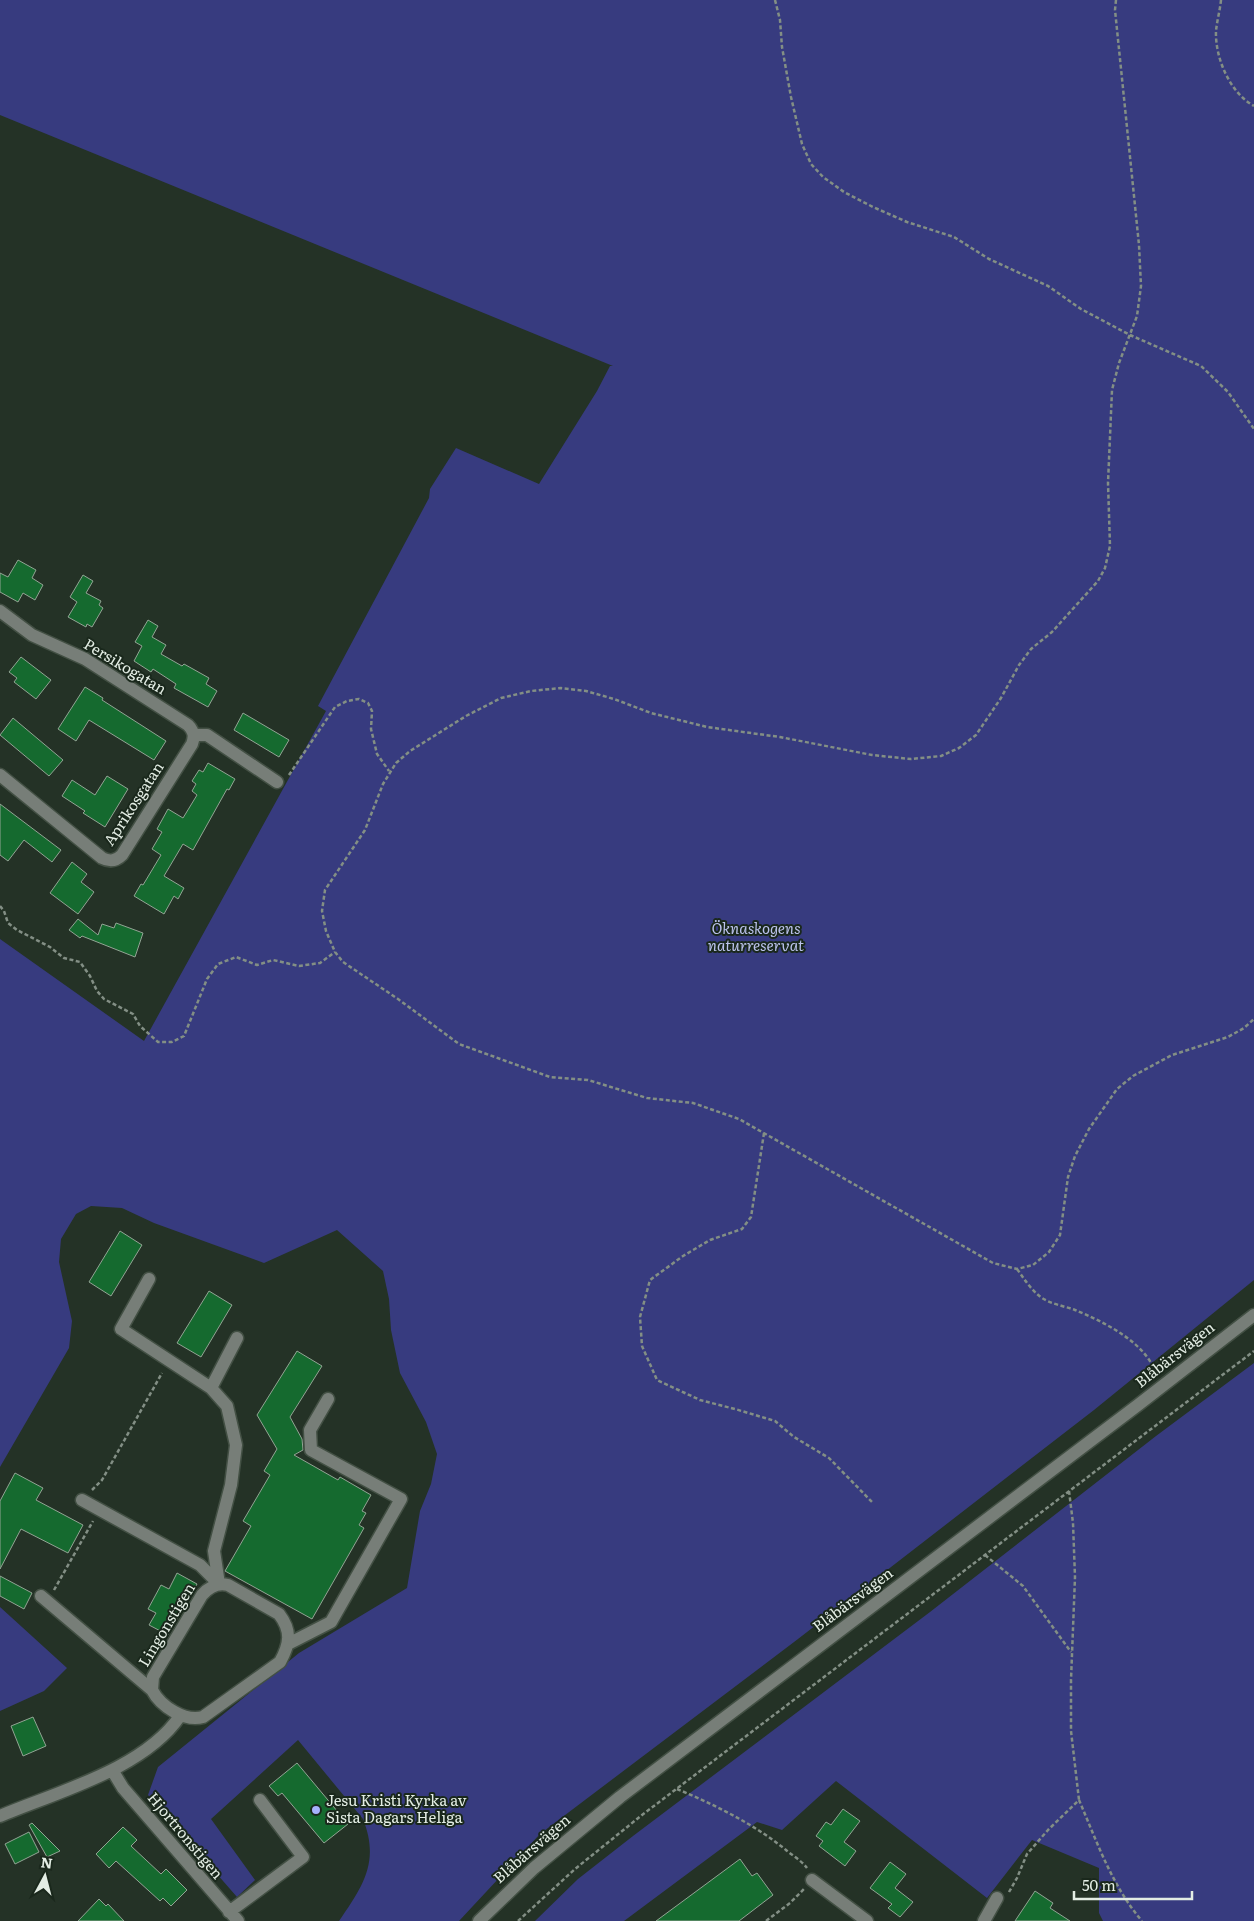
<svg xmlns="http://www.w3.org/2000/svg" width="1254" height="1921" font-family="Literata,serif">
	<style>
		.green { fill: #373b7f }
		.building { fill: #156a2f; stroke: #92a494 }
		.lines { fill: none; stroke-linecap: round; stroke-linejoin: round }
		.minor-casing { stroke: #435044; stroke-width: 15 }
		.path { stroke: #838f85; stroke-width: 2.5; stroke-dasharray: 4 2.5; stroke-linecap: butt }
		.minor { stroke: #777e78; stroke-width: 12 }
		.poi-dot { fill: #a6b1fc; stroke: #1a281c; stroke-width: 2 }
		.labels { text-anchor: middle; stroke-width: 4; stroke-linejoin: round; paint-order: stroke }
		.street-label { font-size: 15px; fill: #e3ede4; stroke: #1a281c }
		.park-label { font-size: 15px; font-style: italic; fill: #bcc3ed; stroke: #1a281c }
		.poi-label { font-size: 15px; fill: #e3ede4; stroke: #1a281c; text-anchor: start }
	</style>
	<rect width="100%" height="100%" fill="#243226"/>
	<path class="green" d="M0 0H1254V1280L1094 1410 798 1639 540 1834 459 1921H339C363 1886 380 1862 363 1819L298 1740 211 1819 255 1880 237 1897 148 1795 158 1767 299 1653 407 1588 420 1511 431 1484 437 1454 426 1422 400 1373 391 1330 389 1299 383 1271 337 1230 264 1263 154 1223 122 1208 91 1206 76 1214 61 1239 59 1262 72 1321 69 1348 0 1467V939L144 1041 326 711 318 706 429 498 430 489 456 448 539 484 597 391 610 366H613L0 115Z
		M1254 1363V1921H1103L1099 1913V1868L1032 1840 987 1898 836 1781 782 1830 757 1822 624 1921H535L578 1879 633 1836 930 1612 1156 1436Z
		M0 1607 67 1668 44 1691 0 1711Z"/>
	<path class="building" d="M18 560 36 570 32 578 43 585 35 600 23 593 18 602 0 592V573L8 577Z
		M83 575 93 581 86 593 101 601 99 605 103 608 92 627 87 624 86 627 68 617 77 602 70 597Z
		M148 620 158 626 152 637 166 645 161 654 182 666 184 664 209 678 206 684 217 691 208 707 174 688 176 684 153 669 151 672 134 661 142 646 135 642Z
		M21 657 51 680 36 699 14 682 17 678 9 672Z
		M85 687 103 698 102 700 166 741 154 760 89 720 76 741 58 729Z
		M243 713 289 740 279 757 234 730Z
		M13 718 63 760 49 776 0 735Z
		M208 763 235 779 229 790 227 789 193 850 183 844 164 876 184 888 178 899 174 896 164 914 134 896 141 884 143 885 161 855 152 849 162 832 157 829 168 809 183 818 197 795 192 791 196 784 192 781 199 770 203 772Z
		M107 776 128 789 105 827 83 813 85 811 62 796 72 780 95 795Z
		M0 804 61 850 52 862 24 840 8 861 0 855Z
		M72 862 87 874 81 882 94 892 78 914 50 893Z
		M78 919 98 935 102 924 114 928 116 923 143 933 135 957 82 936 80 938 69 930Z
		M120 1231 142 1245 111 1296 89 1282Z
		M209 1291 232 1305 201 1357 177 1343Z
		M297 1351 322 1366 290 1417 302 1439 303 1450 294 1455 338 1480 340 1477 371 1495 362 1511 366 1513 359 1525 364 1528 312 1619 225 1571 251 1526 243 1521 270 1475 264 1471 277 1449 257 1415Z
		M15 1473 43 1488 36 1500 83 1525 68 1553 21 1529 0 1569V1501Z
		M177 1573 197 1584 168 1635 149 1625 156 1613 148 1609 161 1585 169 1589Z
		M0 1576 32 1593 24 1609 0 1596Z
		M33 1717 46 1746 23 1756 11 1726Z
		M297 1763 348 1824 324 1843 282 1793 278 1796 269 1786Z
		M843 1809 860 1821 844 1842 856 1851 845 1866 819 1846 823 1841 816 1836 826 1822 831 1825Z
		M32 1823 60 1851 47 1857 29 1825Z
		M123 1827 137 1840 131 1846 161 1874 166 1869 187 1890 171 1906 163 1898 160 1901 116 1861 109 1868 96 1854Z
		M29 1832 39 1852 15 1864 5 1844Z
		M740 1859 752 1876 757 1873 773 1895 739 1921H656Z
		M890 1862 906 1874 895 1888 913 1902 900 1917 888 1908 892 1904 870 1888Z
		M1035 1891 1053 1903 1050 1908 1070 1921H1015Z
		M99 1899 106 1906 108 1904 124 1921H78Z"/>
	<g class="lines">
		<defs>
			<path id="minor" d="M0 611 32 635 85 659 188 725C194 731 195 736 192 744L122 855C116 861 110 862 102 858L0 775
				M194 735H207L277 782
				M149 1279 121 1329 211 1388 227 1406 236 1445 231 1485 214 1551 219 1584
				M211 1388 237 1338
				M82 1500 200 1565 219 1584
				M41 1596 152 1690C161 1707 185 1722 203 1717L280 1662C290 1644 292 1631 279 1614L228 1585C217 1582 209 1587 202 1595L153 1677 152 1690
				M288 1644 331 1622 401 1499 311 1450 310 1430 328 1399
				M112 1770 123 1788 238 1921
				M0 1816C57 1792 144 1769 180 1716
				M812 1880 867 1921
				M229 1912 303 1857 260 1800
				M479 1921 534 1868 620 1797 1138 1405 1254 1315
				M984 1921 997 1898"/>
		</defs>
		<use href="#minor" class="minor-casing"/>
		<path class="path" d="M775 0 780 20 782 47 791 97 802 144 811 164 823 177 844 192 873 207 907 222 954 237 989 259 1048 286 1081 309 1130 335 1201 366 1228 392 1254 429
			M1116 0 1115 10 1139 245 1141 286 1137 316 1119 363 1112 390 1108 483 1110 546 1105 568 1098 581 1052 632 1031 649 1019 665 1001 698 976 735 959 748 941 756 911 759 872 755 780 737 707 727 651 713 614 699 586 691 561 688 531 691 501 698 466 716 410 751 396 763 383 784 365 830 325 890 322 911 326 931 335 952 343 962 398 999 459 1044 550 1077 588 1080 647 1098 693 1103 739 1119 993 1263 1017 1269 1033 1265 1049 1252 1060 1235 1068 1177 1075 1156 1089 1129 1117 1089 1133 1076 1172 1055 1228 1037 1244 1028 1254 1019
			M1221 0C1220 10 1217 21 1216 31 1215 58 1230 93 1254 106
			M289 775 335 707 347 701 359 699 368 703 372 711 371 729 377 754 389 771
			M0 906 4 911 8 923 17 930 50 947 64 958 80 962 90 976 97 991 104 999 133 1014 140 1026 158 1042H172L184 1036 207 979 218 964 236 957 257 965 273 960 299 966 320 963 335 952
			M764 1133 751 1217 742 1229 710 1240 683 1256 650 1280 640 1317 642 1346 657 1380 700 1400 735 1409 775 1421 794 1437 829 1458 873 1503
			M1017 1269C1025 1280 1031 1290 1042 1298 1051 1304 1064 1306 1075 1310 1102 1321 1148 1343 1156 1375
			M92 1490 102 1480 162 1373
			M1069 1491 1073 1523 1075 1577 1071 1680V1731L1079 1800
			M985 1555 1023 1586 1071 1652
			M54 1590 93 1521
			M677 1789C715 1805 754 1824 786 1850 793 1856 802 1861 807 1868
			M1009 1892 1017 1878 1027 1854 1048 1830 1079 1800C1097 1842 1112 1886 1142 1921
			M518 1921 575 1869 642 1815 1254 1351
			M766 1921 790 1903 804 1889"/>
		<use href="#minor" class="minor"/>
	</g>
	<circle class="poi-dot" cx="316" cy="1810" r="5"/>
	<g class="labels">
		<g class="street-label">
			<text transform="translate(125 667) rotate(31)" y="5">Persikogatan</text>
			<text transform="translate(134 804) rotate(-57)" y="5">Aprikosgatan</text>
			<text transform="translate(1175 1355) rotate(-38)" y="5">Blåbärsvägen</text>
			<text transform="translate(853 1600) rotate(-37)" y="5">Blåbärsvägen</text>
			<text transform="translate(167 1625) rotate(-59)" y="5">Lingonstigen</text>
			<text transform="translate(185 1836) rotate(50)" y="5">Hjortronstigen</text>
			<text transform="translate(532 1849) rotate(-41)" y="5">Blåbärsvägen</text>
		</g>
		<g class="park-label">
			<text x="756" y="934">Öknaskogens<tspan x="756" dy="17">naturreservat</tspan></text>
		</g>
		<g class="poi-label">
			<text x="326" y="1806">Jesu Kristi Kyrka av<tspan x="326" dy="17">Sista Dagars Heliga</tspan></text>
		</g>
	</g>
	<g transform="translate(45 1876) rotate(7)" stroke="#1a281c" stroke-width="4" paint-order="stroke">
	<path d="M0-4L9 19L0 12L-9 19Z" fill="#e3ede4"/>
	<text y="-8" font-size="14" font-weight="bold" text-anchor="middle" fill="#e3ede4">N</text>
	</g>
	<path d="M1074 1891v8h118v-8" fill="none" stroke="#e3ede4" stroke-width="2.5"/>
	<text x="1082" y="1891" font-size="15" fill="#e3ede4" stroke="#1a281c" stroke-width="4" paint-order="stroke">50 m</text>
</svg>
